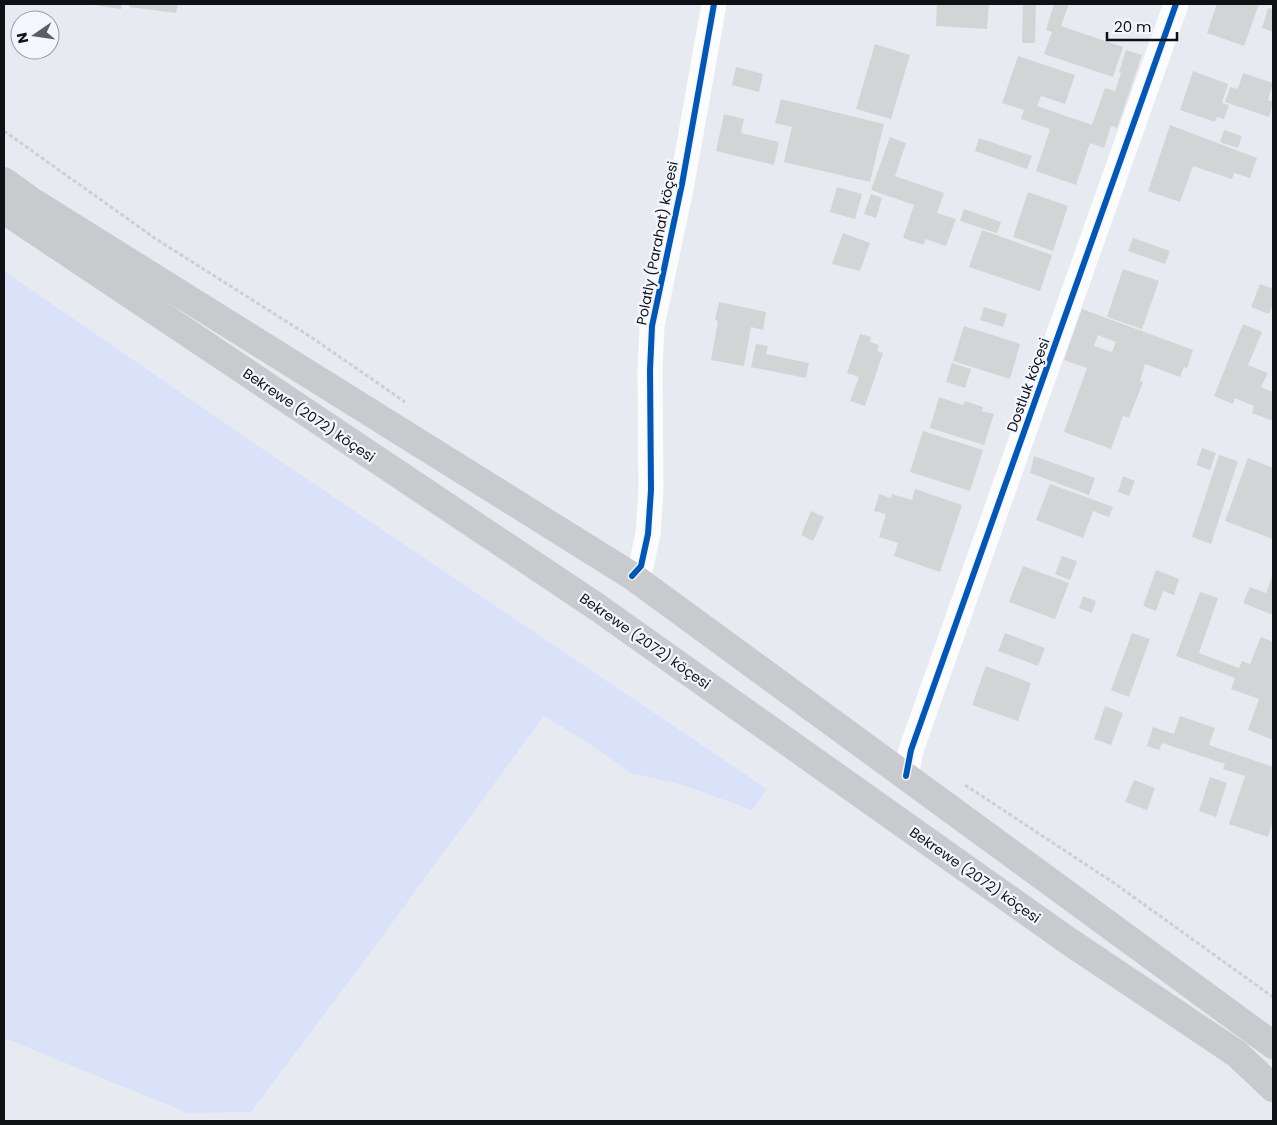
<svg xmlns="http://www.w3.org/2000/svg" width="1277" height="1125" font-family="Poppins,sans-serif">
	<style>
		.green { fill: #d9e2f8 }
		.building { fill: #d3d4d5; fill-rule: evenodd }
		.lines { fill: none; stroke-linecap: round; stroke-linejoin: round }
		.path { stroke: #cecfd1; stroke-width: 3; stroke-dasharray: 4 2.5; stroke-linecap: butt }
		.street { stroke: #fcfcfd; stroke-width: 25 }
		.secondary { stroke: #c8cace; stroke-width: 28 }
		.cycleway-casing { stroke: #f4f6fe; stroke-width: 9 }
		.cycleway { stroke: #0057b8; stroke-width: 6 }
		.labels { text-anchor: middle; stroke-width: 4.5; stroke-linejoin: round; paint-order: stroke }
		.street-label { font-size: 14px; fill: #0f1115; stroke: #f4f6fe }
	</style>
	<rect width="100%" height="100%" fill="#e8eaf1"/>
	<path class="green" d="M4 271 264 450 767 789 752 810 683 785 631 773 590 744 544 716 361 965 251 1112 188 1113 4 1038Z"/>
	<path class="building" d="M88 4H122L121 9Z
		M129 4H178L176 13 129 7Z
		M937 4H989L987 29 936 26Z
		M1023 4H1036L1035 43H1022Z
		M1054 4H1069L1061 26 1123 47 1113 77 1044 54 1052 32 1046 30Z
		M1217 4H1259L1244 46 1207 33Z
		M1268 8 1273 9V32L1262 28Z
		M875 44 910 55 891 119 856 109Z
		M1126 50 1142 55 1117 128 1111 126 1104 148 1090 143 1076 185 1036 171 1050 129 1021 119 1024 110 1002 103 1018 56 1075 75 1065 104 1041 96 1037 106 1092 125 1105 88 1115 91 1121 73 1119 72Z
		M736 67 763 74 759 92 732 85Z
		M1193 71 1228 84 1222 103 1229 105 1224 119 1217 117 1215 122 1180 110Z
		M1243 73 1273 83 1268 100 1273 102 1269 117 1225 102 1230 87 1238 89Z
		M781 99 884 124 870 182 784 162 792 127 775 123Z
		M724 114 744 119 741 133 779 142 774 165 716 151Z
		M1170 125 1257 158 1250 178 1234 173 1232 179 1193 166 1180 202 1148 191Z
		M1224 130 1242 136 1238 148 1220 142Z
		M890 137 906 143 895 176 944 193 937 213 956 219 946 246 925 239 924 245 903 238 914 205 871 190Z
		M979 138 1032 156 1027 169 975 151Z
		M837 187 862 194 855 219 830 212Z
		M1028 192 1068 206 1053 251 1013 237Z
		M871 194 882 198 876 218 864 214Z
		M964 209 1001 222 997 233 960 221Z
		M982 230 1052 255 1040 291 969 267Z
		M843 233 870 243 860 271 832 264Z
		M1133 238 1170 251 1165 264 1128 251Z
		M1123 269 1159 281 1142 329 1107 317Z
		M1260 284 1273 289V304L1269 314 1251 307Z
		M719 302 766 312 763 330 751 327 744 366 711 360 718 321 715 320Z
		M984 307 1007 314 1003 327 980 320Z
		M1082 309 1193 350 1187 368 1184 367 1180 377 1145 364 1140 381 1143 382 1129 418 1123 416 1111 449 1064 432 1087 368 1064 360ZM1098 335 1116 342 1112 352 1094 346Z
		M1243 324 1262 332 1248 365 1268 373 1261 387 1273 392V421L1252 413 1254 406 1235 398 1233 404 1214 396Z
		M964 326 1020 344 1010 379 953 361Z
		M860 334 871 337 870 342 879 345 877 351 883 353 865 406 850 401 859 377 847 373Z
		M756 344 768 346 766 354 809 363 806 378 751 367Z
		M952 363 971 369 965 388 946 382Z
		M939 397 963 405 965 401 983 407 982 411 994 414 984 445 930 428Z
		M923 431 983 450 970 491 910 472Z
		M1202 448 1216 453 1210 470 1196 465Z
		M1219 455 1238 461 1211 544 1192 537Z
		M1034 456 1095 478 1089 495 1030 473Z
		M1248 458 1273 468V539L1225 521Z
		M1123 476 1135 481 1129 496 1118 492Z
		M1050 484 1113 507 1109 517 1093 511 1083 538 1036 520Z
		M915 489 962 505 940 572 894 556 898 543 879 537 886 514 874 511 879 494 891 498 892 494 912 500Z
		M811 511 824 517 813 541 801 535Z
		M1062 556 1077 561 1070 580 1055 574Z
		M1023 566 1069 583 1055 619 1009 602Z
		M1156 570 1179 579 1174 595 1163 591 1156 611 1143 606Z
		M1273 574V615L1243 603 1250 587 1266 593Z
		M1200 592 1218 598 1199 653 1239 668 1242 661 1250 664 1261 637 1273 642V740L1248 730 1259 699 1231 689 1235 678 1176 656Z
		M1083 596 1096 601 1092 613 1079 608Z
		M1005 633 1045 648 1038 666 998 651Z
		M1132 633 1150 639 1129 697 1111 690Z
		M986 666 1031 683 1018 721 972 705Z
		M1105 706 1123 713 1111 745 1094 739Z
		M1180 716 1215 728 1209 745 1273 767V821L1268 837 1229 824 1245 776 1223 769 1225 764 1162 743 1159 750 1147 746 1153 727 1174 734Z
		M1210 777 1227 783 1216 817 1199 811Z
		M1134 780 1155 788 1147 810 1125 802Z"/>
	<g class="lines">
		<path class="path" d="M4 131 156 239 311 337 405 402
			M965 785 1114 883 1273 997"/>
		<path class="street" d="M632 576 641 566 648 534 651 490 650 370 652 326 682 184 714 4
			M906 776 911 750 1176 4"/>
		<path class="secondary" d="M4 181 33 202 632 576 1273 1045
			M4 210 597 607 1067 940 1237 1054 1273 1088"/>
		<defs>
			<path id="cycleway" d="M632 576 641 566 648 534 651 490 650 370 652 326 682 184 714 4
				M906 776 911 750 1176 4"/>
		</defs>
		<use href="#cycleway" class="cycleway-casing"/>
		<use href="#cycleway" class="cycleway"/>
	</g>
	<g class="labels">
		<g class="street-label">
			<text transform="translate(657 243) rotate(-79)" y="5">Polatly (Parahat) köçesi</text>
			<text transform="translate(1028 385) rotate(-70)" y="5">Dostluk köçesi</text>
			<text transform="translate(309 415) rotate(34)" y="5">Bekrewe (2072) köçesi</text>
			<text transform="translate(645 641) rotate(35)" y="5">Bekrewe (2072) köçesi</text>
			<text transform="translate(975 875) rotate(35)" y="5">Bekrewe (2072) köçesi</text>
		</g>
	</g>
	<rect width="1277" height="1125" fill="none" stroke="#0f1115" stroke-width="10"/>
	<g transform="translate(35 35) rotate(257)"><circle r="24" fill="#f4f6fe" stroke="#989aa1"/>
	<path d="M0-4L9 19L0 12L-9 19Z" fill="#5b5d62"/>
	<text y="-8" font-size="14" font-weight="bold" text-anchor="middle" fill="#0f1115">N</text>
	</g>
	<path d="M1107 32v8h70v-8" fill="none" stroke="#0f1115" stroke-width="2.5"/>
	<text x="1114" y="32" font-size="15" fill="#0f1115" stroke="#f4f6fe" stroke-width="4" paint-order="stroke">20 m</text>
</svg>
